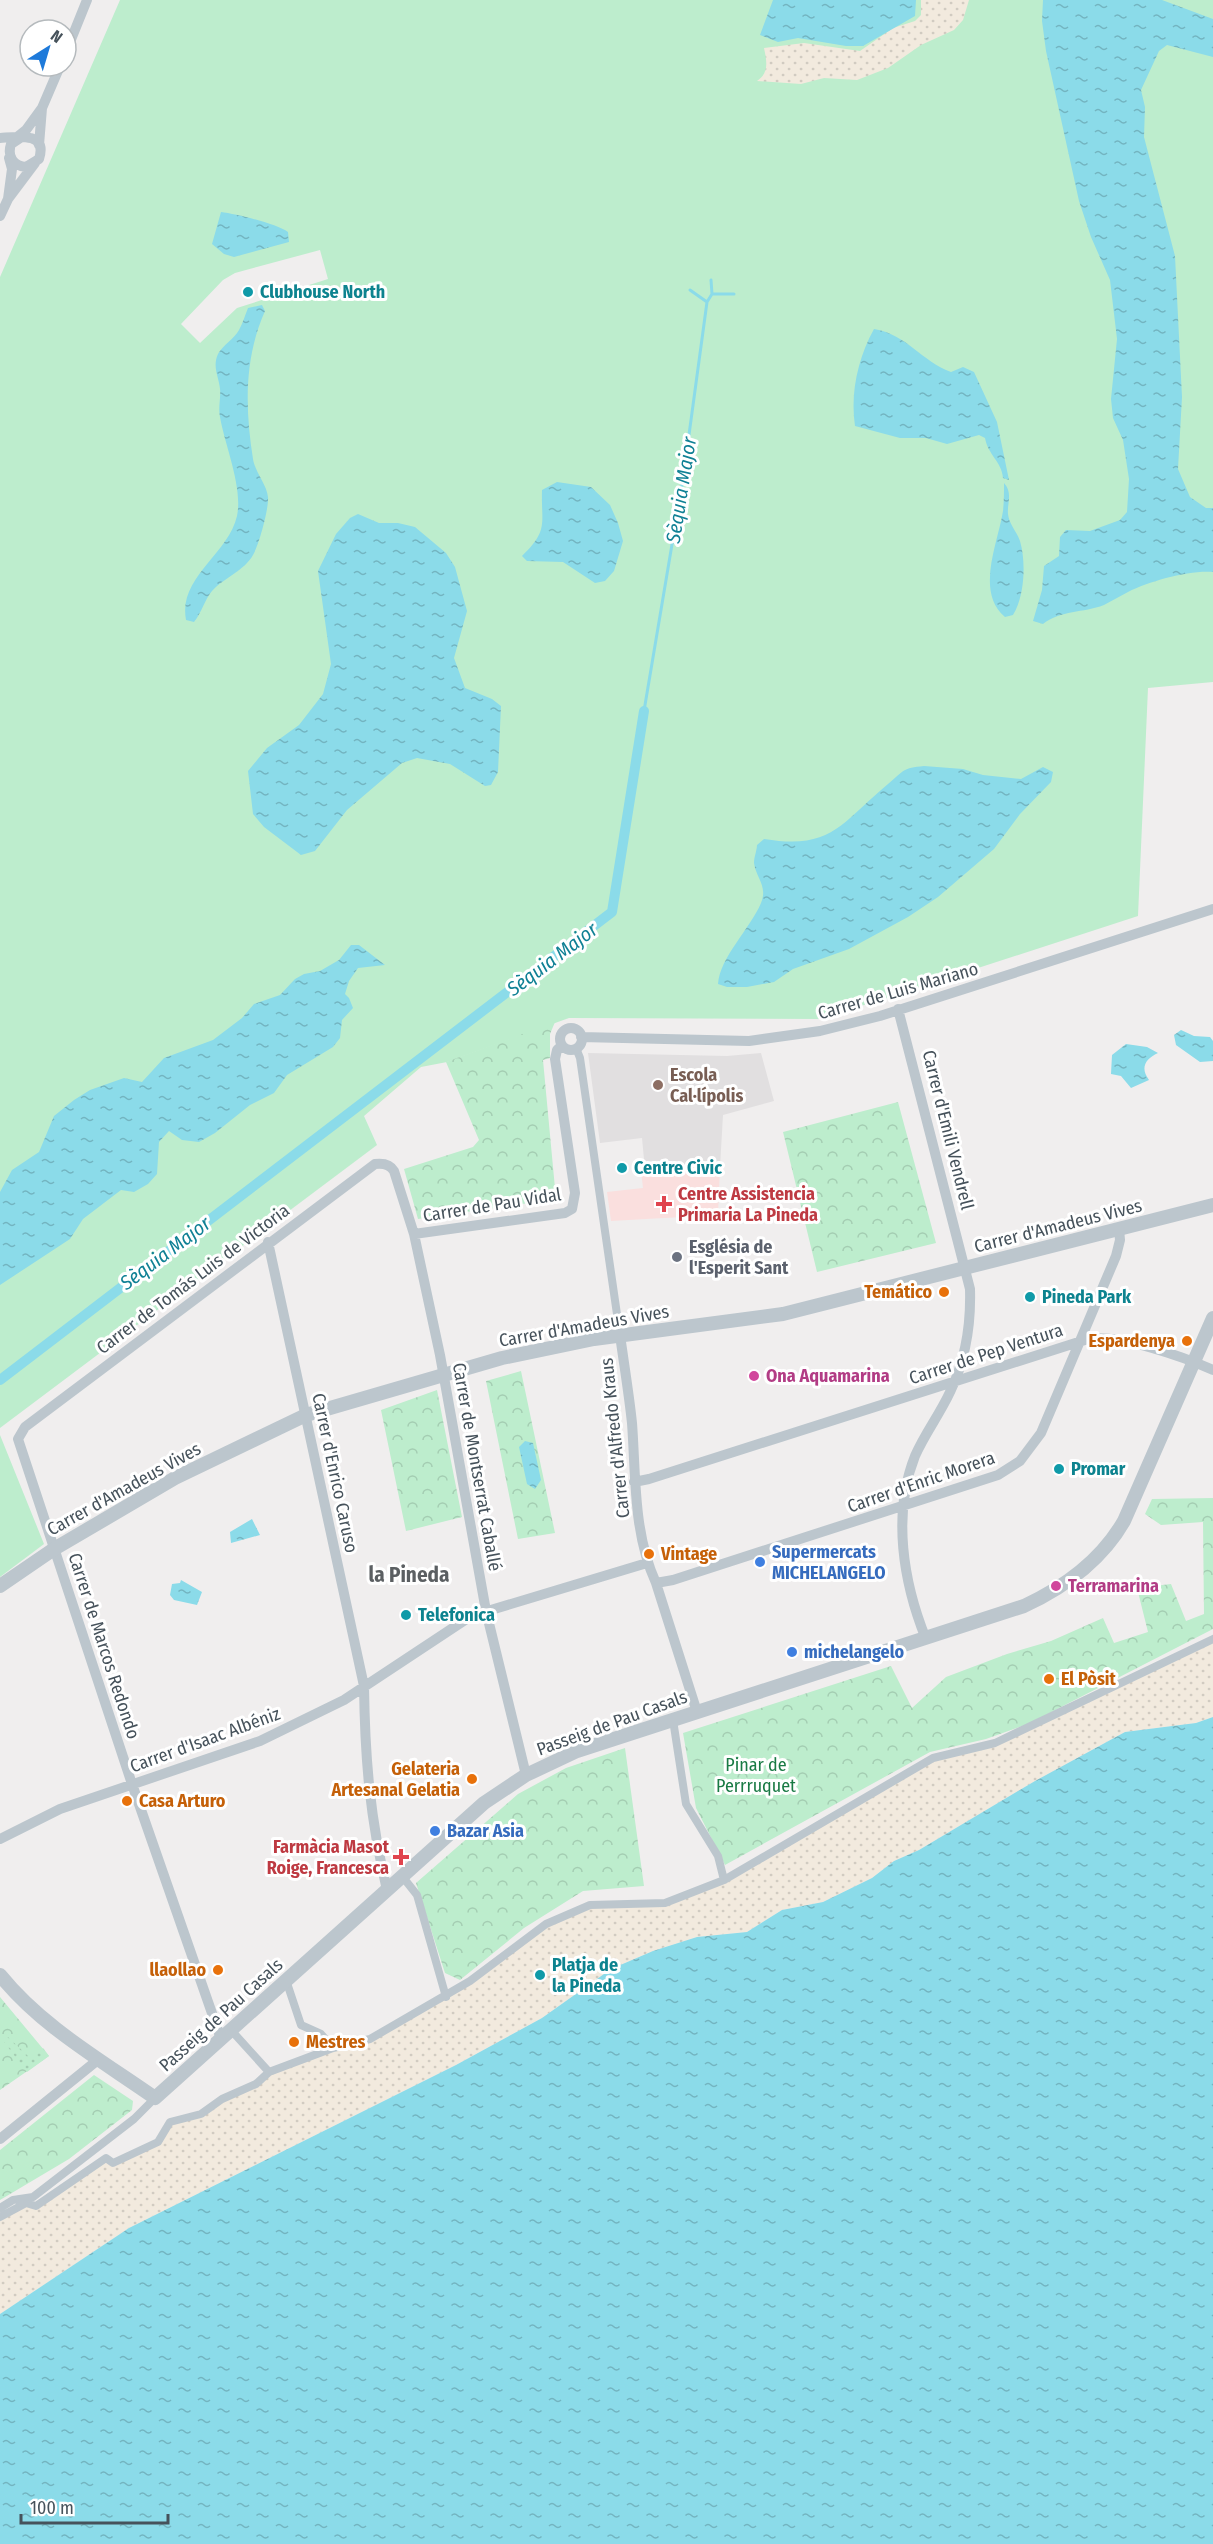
<svg xmlns="http://www.w3.org/2000/svg" width="1213" height="2544" font-family="'Fira Sans Condensed',sans-serif">
	<style>
		.education { fill: #e1dfe0 }
		.medical { fill: #fadfde }
		.grass { fill: #bdedcd; fill-rule: evenodd }
		.forest { fill: url(#forest-crowns) }
		.sand { fill: url(#sand-dots) }
		.garden { fill: url(#garden-dots) }
		.water { fill: url(#water-ripples) }
		.lines { fill: none; stroke-linecap: round; stroke-linejoin: round }
		.stream { stroke: #8bdbe9; stroke-width: 3 }
		.canal { stroke: #8bdbe9; stroke-width: 10 }
		.pedestrian { stroke: #bcc6cd; stroke-width: 8 }
		.minor { stroke: #bcc6cd; stroke-width: 10 }
		.tertiary { stroke: #bcc6cd; stroke-width: 14 }
		.culture-dot { fill: #0f9aa8; stroke: #fff; stroke-width: 2 }
		.education-dot { fill: #8d6e63; stroke: #fff; stroke-width: 2 }
		.health-dot { fill: #e0444e; stroke: #fff; stroke-width: 2 }
		.worship-dot { fill: #6b7280; stroke: #fff; stroke-width: 2 }
		.food-dot { fill: #e8710a; stroke: #fff; stroke-width: 2 }
		.hotel-dot { fill: #d1479c; stroke: #fff; stroke-width: 2 }
		.shop-dot { fill: #3f7fe0; stroke: #fff; stroke-width: 2 }
		.labels { text-anchor: middle; stroke-width: 6; stroke-linejoin: round; paint-order: stroke }
		.culture-label { font-size: 18px; font-weight: bold; fill: #0d838f; stroke: #fff; text-anchor: start }
		.street-label { font-size: 18px; fill: #46525b; stroke: #fff }
		.education-label { font-size: 18px; font-weight: bold; fill: #785e54; stroke: #fff; text-anchor: start }
		.health-label { font-size: 18px; font-weight: bold; fill: #be3a42; stroke: #fff; text-anchor: start }
		.worship-label { font-size: 18px; font-weight: bold; fill: #5b616d; stroke: #fff; text-anchor: start }
		.food-label { font-size: 18px; font-weight: bold; fill: #c56008; stroke: #fff; text-anchor: end }
		.hotel-label { font-size: 18px; font-weight: bold; fill: #b23c85; stroke: #fff; text-anchor: start }
		.shop-label { font-size: 18px; font-weight: bold; fill: #366cbe; stroke: #fff; text-anchor: start }
		.park-label { font-size: 18px; fill: #197a44; stroke: #fff }
		.water-label { font-size: 20px; font-style: italic; fill: #108195; stroke: #fff }
		.quarter-label { font-size: 21px; font-weight: bold; fill: #5b5f62; stroke: #fff }
	</style>
	<defs>
		<pattern id="forest-crowns" width="20" height="18" patternUnits="userSpaceOnUse" patternTransform="scale(1.5)"><rect width="20" height="18" fill="#bdedcd"/><path d="M2 6a3 3 0 1 1 6 0M12 15a3 3 0 1 1 6 0" fill="none" stroke="#a4cdb2"/></pattern>
		<pattern id="sand-dots" width="8" height="8" patternUnits="userSpaceOnUse" patternTransform="scale(1.5)"><rect width="8" height="8" fill="#f2eade"/><path d="M2 2h.1M6 6h.1" fill="none" stroke="#d1cbc1" stroke-width="1.8" stroke-linecap="round"/></pattern>
		<pattern id="garden-dots" width="8" height="8" patternUnits="userSpaceOnUse" patternTransform="scale(1.5)"><rect width="8" height="8" fill="#bdedcd"/><path d="M2 2h.1M6 6h.1" fill="none" stroke="#a4cdb2" stroke-width="1.8" stroke-linecap="round"/></pattern>
		<pattern id="water-ripples" width="26" height="14" patternUnits="userSpaceOnUse" patternTransform="scale(1.5)"><rect width="26" height="14" fill="#8bdbe9"/><path d="M2 4q2-2 4 0t4 0M15 11q2-2 4 0t4 0" fill="none" stroke="#73b4c0"/></pattern>
	</defs>
	<rect width="100%" height="100%" fill="#f0eeee"/>
	<path class="education" d="M588 1053 727 1056 761 1053 774 1101 723 1115 720 1167 645 1170 642 1138 600 1143Z"/>
	<path class="medical" d="M720 1167 718 1215 611 1221 607 1192 643 1188 641 1170Z"/>
	<path class="grass" d="M120 0H1213V682L1148 688 1138 916 821 1019 569 1018 447 1062 421 1067 364 1116 377 1145 0 1428V277ZM320 250 328 279 237 308 200 343 181 324 223 280 235 273Z
		M0 1435 44 1544 0 1577Z"/>
	<path class="forest" d="M555 1022 550 1034V1058L543 1060 556 1199 418 1219 404 1169 473 1147 479 1140 446 1062Z
		M898 1102 936 1243 817 1272 783 1132Z
		M521 1371 555 1533 518 1539 486 1381Z
		M437 1390 462 1517 406 1531 381 1410Z
		M1213 1498V1629L1028 1724 986 1739 930 1752 725 1865 696 1808 683 1733 891 1666 912 1708 946 1677 1007 1654 1051 1641 1103 1618 1114 1643 1148 1632 1137 1588 1171 1584 1186 1621 1204 1614 1203 1522 1161 1525 1145 1514 1152 1499Z
		M625 1748 644 1886 583 1891 524 1928 460 1980 445 1973 416 1883 518 1794 566 1768Z
		M0 1997 49 2056 0 2090Z
		M94 2075 133 2101 132 2110 69 2159 0 2200V2150Z"/>
	<path class="sand" d="M921 0H969L963 20 954 30 921 45 888 68 857 80 824 78 801 84 757 81C769 73 767 62 764 48L804 43 860 51 893 28 915 21 921 15Z
		M1213 1639V1717L1196 1723 1125 1732 1035 1781 919 1850 894 1861 872 1878 823 1902 782 1910 747 1932 697 1937 653 1951 611 1969 542 2018 456 2065 129 2228 0 2314V2217L26 2203 36 2206 106 2158 113 2163 158 2142 170 2122 201 2114 269 2072 370 2039 446 1997 526 1938 590 1905 665 1903 724 1880 933 1758 995 1743Z"/>
	<path class="garden" d="M8 2037 28 2056 31 2057 43 2048 49 2056 27 2072 4 2042 5 2038Z"/>
	<path class="water" d="M773 0H916L915 16 863 46H846L798 38 778 42 760 35Z
		M1043 0H1162L1213 19V57L1167 45 1159 51 1141 90 1145 107 1144 137 1175 256 1182 397 1178 469 1190 497 1206 508H1213V572C1189 570 1150 581 1128 592 1120 596 1112 601 1104 605 1083 613 1061 610 1043 624L1033 621 1042 590 1044 566 1059 556 1060 537 1066 530 1090 531 1120 520 1127 512 1129 479 1123 440 1113 418 1111 399 1117 339 1110 280 1091 237 1079 201 1046 51 1042 21Z
		M221 212C237 214 277 224 288 232L289 242 234 257 224 254 212 244Z
		M262 305 265 311C244 358 245 408 253 459 255 472 267 485 268 497 269 508 259 545 253 555 244 571 225 577 212 591 205 599 202 612 194 622L186 620C178 577 228 555 237 516 243 487 225 446 220 417 218 408 221 398 220 389 219 377 212 367 218 354 223 345 234 339 239 330 243 323 245 315 248 308Z
		M874 329C908 335 921 361 951 372L963 367 974 372 997 422 1009 480 1003 478C1002 462 988 455 985 438L979 435 947 444 926 438H900L855 426C850 393 858 358 874 329Z
		M557 482 591 487 610 505 618 523 623 541 614 571 605 581 595 583 563 562 527 561 522 556C549 530 541 524 542 490Z
		M1004 483C1013 493 1007 503 1008 514 1009 524 1017 532 1020 541 1026 561 1025 596 1013 615L1005 617C975 592 998 543 1003 511 1004 502 1004 492 1004 483Z
		M358 514 379 523H398L415 527 446 553 455 567 467 611 454 658 465 688 492 699 501 706 498 772 491 785 485 786 450 764 417 758 402 763 347 810 315 851 301 855 264 827 253 814 248 771 267 748 299 725 323 694 331 664 318 571 336 534 350 518Z
		M924 766 963 769 983 775 1021 779 1043 767 1053 772 1051 782 1020 814 994 849 938 897 908 917 849 949 793 969 774 982 747 987H727L718 984C720 957 750 929 761 903 768 886 756 878 754 863 754 857 757 850 757 845L764 839C832 850 840 824 888 784 905 770 902 768 924 766Z
		M351 945H359L385 965 358 968 349 981 345 994 349 998 353 1008 342 1020 340 1038 333 1047 287 1075 274 1093 250 1105 215 1133 199 1142 182 1140 169 1131 159 1142 157 1174 148 1184 134 1192 121 1190 83 1219 70 1239 0 1285V1192L12 1170 39 1152 54 1116 74 1100 90 1090 124 1078 142 1082 164 1058 213 1040 242 1018 254 1004 280 995 295 979 304 974 320 971 339 960Z
		M1181 1030 1194 1036 1210 1037 1213 1041V1061L1200 1062 1176 1045 1174 1035Z
		M1126 1044 1147 1047 1158 1053C1145 1059 1140 1068 1149 1080L1131 1088 1121 1076 1111 1074 1112 1055Z
		M525 1441 533 1443 541 1480 535 1489 527 1484 519 1447Z
		M252 1519 260 1535 231 1543 230 1532Z
		M181 1580 202 1592 197 1605 174 1600 170 1595 172 1584 180 1583Z
		M1213 1717V2544H0V2314L129 2228 456 2065 542 2018 611 1969 653 1951 697 1937 747 1932 782 1910 823 1902 872 1878 894 1861 919 1850 1035 1781 1125 1732 1196 1723Z"/>
	<g class="lines">
		<path class="stream" d="M711 280 712 294
			M690 290 707 302
			M644 711 683 479 707 302 712 294H734"/>
		<path class="canal" d="M0 1380 612 912 644 711"/>
		<path class="pedestrian" d="M576 1048 580 1058 620 1335
			M673 1720 686 1804 718 1856 724 1880
			M402 1876 417 1895 446 1997
			M286 1980 301 2025 321 2034 333 2048
			M231 2030 269 2072
			M0 2208 13 2200 33 2197 134 2119 155 2098
			M0 2217 26 2203 36 2206 106 2158 113 2163 158 2142 170 2122 201 2114 222 2099 256 2084 269 2072 333 2048 370 2039 470 1981 546 1924 590 1905 665 1903 724 1880 933 1758 995 1743 1213 1639"/>
		<path class="minor" d="M66 52 87 0
			M42 108 60 66
			M0 138C16 137 48 131 39 159L26 167C13 166 7 156 11 144L23 136
			M16 138 26 130 42 108 39 145
			M9 158 12 169 8 199 35 163
			M0 216 8 199
			M898 1009 970 1289C971 1324 965 1361 950 1392 940 1414 925 1433 915 1456 892 1514 903 1582 926 1639
			M560 1039a11 11 0 1 1 22 0a11 11 0 1 1-22 0Z
			M581 1037 749 1041 820 1031 880 1016 1213 909
			M414 1234 565 1213 572 1209 575 1193 555 1059 557 1050 562 1045
			M268 1242 364 1686C365 1760 370 1818 387 1890
			M620 1335C624 1364 629 1394 632 1423 636 1476 633 1533 656 1583L697 1712
			M634 1482 649 1479 1088 1339C1119 1334 1184 1357 1213 1370
			M656 1583 673 1580 998 1475 1020 1461 1041 1433 1116 1256 1120 1240 1119 1229
			M0 1839 60 1809 260 1741 344 1700 471 1616 647 1563
			M221 2039 132 1784 18 1439 25 1427 375 1164C383 1163 390 1164 394 1171L414 1234 440 1355 486 1611 526 1775
			M0 2139 99 2059"/>
		<path class="tertiary" d="M0 1586 54 1549 175 1478 306 1415 502 1358 594 1339 783 1314 1213 1205
			M0 1975C42 2027 101 2060 155 2098L484 1803 526 1775 577 1751 1024 1606C1065 1587 1101 1561 1124 1521L1213 1318"/>
	</g>
	<g class="culture-dot">
		<circle cx="248" cy="292" r="6"/>
		<circle cx="622" cy="1168" r="6"/>
		<circle cx="1030" cy="1297" r="6"/>
		<circle cx="1059" cy="1469" r="6"/>
		<circle cx="406" cy="1615" r="6"/>
		<circle cx="540" cy="1975" r="6"/>
	</g>
	<circle class="education-dot" cx="658" cy="1085" r="6"/>
	<g class="health-dot">
		<path d="M661 1195h6v6h6v6h-6v6h-6v-6h-6v-6h6z"/>
		<path d="M398 1848h6v6h6v6h-6v6h-6v-6h-6v-6h6z"/>
	</g>
	<circle class="worship-dot" cx="677" cy="1257" r="6"/>
	<g class="food-dot">
		<circle cx="944" cy="1292" r="6"/>
		<circle cx="1187" cy="1341" r="6"/>
		<circle cx="649" cy="1554" r="6"/>
		<circle cx="1049" cy="1679" r="6"/>
		<circle cx="472" cy="1779" r="6"/>
		<circle cx="127" cy="1801" r="6"/>
		<circle cx="218" cy="1970" r="6"/>
		<circle cx="294" cy="2042" r="6"/>
	</g>
	<g class="hotel-dot">
		<circle cx="754" cy="1376" r="6"/>
		<circle cx="1056" cy="1586" r="6"/>
	</g>
	<g class="shop-dot">
		<circle cx="760" cy="1562" r="6"/>
		<circle cx="792" cy="1652" r="6"/>
		<circle cx="435" cy="1831" r="6"/>
	</g>
	<g class="labels">
		<g class="culture-label">
			<text x="260" y="298">Clubhouse North</text>
			<text x="634" y="1174">Centre Civic</text>
			<text x="1042" y="1303">Pineda Park</text>
			<text x="1071" y="1475">Promar</text>
			<text x="418" y="1621">Telefonica</text>
			<text x="552" y="1971">Platja de<tspan x="552" dy="21">la Pineda</tspan></text>
		</g>
		<g class="street-label">
			<text transform="translate(898 991) rotate(-16)" y="6">Carrer de Luis Mariano</text>
			<text transform="translate(948 1130) rotate(76)" y="6">Carrer d'Emili Vendrell</text>
			<text transform="translate(492 1205) rotate(-9)" y="6">Carrer de Pau Vidal</text>
			<text transform="translate(1058 1226) rotate(-14)" y="6">Carrer d'Amadeus Vives</text>
			<text transform="translate(193 1279) rotate(-37)" y="6">Carrer de Tomás Luis de Victoria</text>
			<text transform="translate(584 1326) rotate(-10)" y="6">Carrer d'Amadeus Vives</text>
			<text transform="translate(986 1354) rotate(-18)" y="6">Carrer de Pep Ventura</text>
			<text transform="translate(615 1438) rotate(-96)" y="6">Carrer d'Alfredo Kraus</text>
			<text transform="translate(477 1467) rotate(80)" y="6">Carrer de Montserrat Caballé</text>
			<text transform="translate(335 1473) rotate(78)" y="6">Carrer d'Enrico Caruso</text>
			<text transform="translate(921 1482) rotate(-19)" y="6">Carrer d'Enric Morera</text>
			<text transform="translate(124 1489) rotate(-29)" y="6">Carrer d'Amadeus Vives</text>
			<text transform="translate(104 1646) rotate(72)" y="6">Carrer de Marcos Redondo</text>
			<text transform="translate(612 1723) rotate(-20)" y="6">Passeig de Pau Casals</text>
			<text transform="translate(205 1740) rotate(-20)" y="6">Carrer d'Isaac Albéniz</text>
			<text transform="translate(221 2015) rotate(-42)" y="6">Passeig de Pau Casals</text>
		</g>
		<g class="education-label">
			<text x="670" y="1081">Escola<tspan x="670" dy="21">Cal·lípolis</tspan></text>
		</g>
		<g class="health-label">
			<text x="678" y="1200">Centre Assistencia<tspan x="678" dy="21">Primaria La Pineda</tspan></text>
			<text x="389" y="1853" text-anchor="end">Farmàcia Masot<tspan x="389" dy="21">Roige, Francesca</tspan></text>
		</g>
		<g class="worship-label">
			<text x="689" y="1253">Església de<tspan x="689" dy="21">l'Esperit Sant</tspan></text>
		</g>
		<g class="food-label">
			<text x="932" y="1298">Temático</text>
			<text x="1175" y="1347">Espardenya</text>
			<text x="661" y="1560" text-anchor="start">Vintage</text>
			<text x="1061" y="1685" text-anchor="start">El Pòsit</text>
			<text x="460" y="1775">Gelateria<tspan x="460" dy="21">Artesanal Gelatia</tspan></text>
			<text x="139" y="1807" text-anchor="start">Casa Arturo</text>
			<text x="206" y="1976">llaollao</text>
			<text x="306" y="2048" text-anchor="start">Mestres</text>
		</g>
		<g class="hotel-label">
			<text x="766" y="1382">Ona Aquamarina</text>
			<text x="1068" y="1592">Terramarina</text>
		</g>
		<g class="shop-label">
			<text x="772" y="1558">Supermercats<tspan x="772" dy="21">MICHELANGELO</tspan></text>
			<text x="804" y="1658">michelangelo</text>
			<text x="447" y="1837">Bazar Asia</text>
		</g>
		<g class="park-label">
			<text x="756" y="1771">Pinar de<tspan x="756" dy="21">Perrruquet</tspan></text>
		</g>
		<g class="water-label">
			<text transform="translate(681 490) rotate(-81)" y="7">Sèquia Major</text>
			<text transform="translate(552 959) rotate(-37)" y="7">Sèquia Major</text>
			<text transform="translate(165 1253) rotate(-37)" y="7">Sèquia Major</text>
		</g>
		<g class="quarter-label">
			<text x="409" y="1582">la Pineda</text>
		</g>
	</g>
	<g transform="translate(48 48) rotate(37)"><circle r="28" fill="#ffffff" stroke="#b5babd" stroke-width="1.5"/>
	<path d="M0-4.5L10 22L0 15L-10 22Z" fill="#1e7ada"/>
	<text y="-9" font-size="16" font-weight="bold" text-anchor="middle" fill="#46525b">N</text>
	</g>
	<path d="M21 2514v9h147v-9" fill="none" stroke="#46525b" stroke-width="3"/>
	<text x="30" y="2514" font-size="18" fill="#46525b" stroke="#ffffff" stroke-width="4.5" paint-order="stroke">100 m</text>
</svg>
